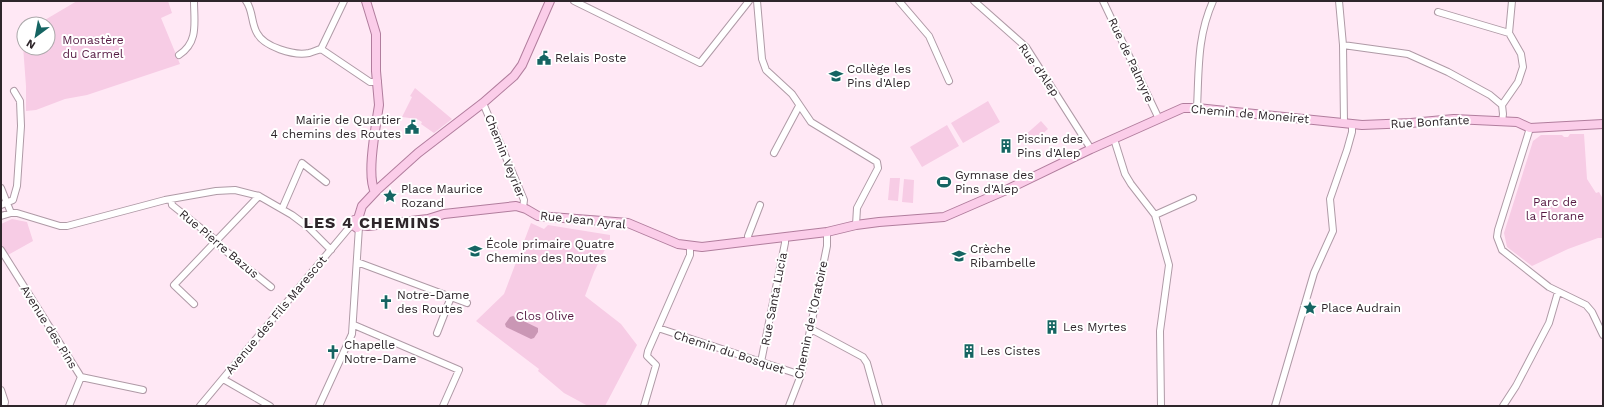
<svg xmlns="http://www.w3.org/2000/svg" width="1604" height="407" font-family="'Work Sans',sans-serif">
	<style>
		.green { fill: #f7cce5 }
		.water { fill: #ca97b5 }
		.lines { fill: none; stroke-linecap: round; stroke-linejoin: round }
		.minor-casing { stroke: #af9aa6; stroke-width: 8 }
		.major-casing { stroke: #b17d9d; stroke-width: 10 }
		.minor { stroke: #fff; stroke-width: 6 }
		.major { stroke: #fbcde9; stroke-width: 8 }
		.labels { text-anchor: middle; stroke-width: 4; stroke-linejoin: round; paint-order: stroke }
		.park-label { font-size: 12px; fill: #561a43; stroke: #fff }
		.poi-label { font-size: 12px; fill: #2e262b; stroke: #fff; text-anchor: start }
		.street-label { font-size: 12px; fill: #2e262b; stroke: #fff }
		.district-label { font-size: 16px; font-weight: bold; letter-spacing: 1px; fill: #2e262b; stroke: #fff }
	</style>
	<rect width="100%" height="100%" fill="#ffe8f5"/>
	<path class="green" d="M77 1H168L172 13 161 18 180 64 87 95 65 99 36 110 26 111V86L22 33 24 32V48H48V24H38Z
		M415 88 452 119 434 133 421 124 422 122 417 119 402 117 412 97 410 96Z
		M988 101 1000 122 963 143 951 123Z
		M1041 121 1048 129 1031 144 1024 136Z
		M947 125 959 146 922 167 910 147Z
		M1570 134H1584L1587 179 1596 193 1599 192 1603 199V238H1598L1568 249 1532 266 1507 247 1504 233 1533 141 1541 135H1562L1564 137H1568Z
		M890 178H900L898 201 888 200Z
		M904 179 914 180 913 203 902 202Z
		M12 219 27 222 33 241 8 255 1 244V224Z
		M531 223 544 229 548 225 610 235V239L594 272 585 296 621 324 637 345 605 406H588L564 393 538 371 539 369 476 321 504 294Z"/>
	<path class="water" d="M510 317 513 316 538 328V332L534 338 531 339 506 327 505 324Z"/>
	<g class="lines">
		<defs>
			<path id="minor" d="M246 1C253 10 251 23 257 33 264 47 294 56 309 53 313 52 317 50 321 49
				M574 1 700 63 749 1
				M757 1 762 59 766 70 792 94 811 122 877 162 878 168 857 208 856 225
				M899 1 929 36 949 81
				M974 1 1026 47 1091 149
				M1103 1 1159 119
				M1339 1 1343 45 1344 123
				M1438 12 1509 33
				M1343 45 1408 54 1448 72 1490 95 1502 105 1503 114 1502 122
				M321 49 370 82H378
				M321 49 344 1
				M179 55C199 42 194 22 194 1
				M483 103 524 200 523 208
				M1502 105 1518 82 1523 67 1521 54 1509 33 1512 1
				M1197 108C1199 69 1197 37 1213 1
				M1530 128 1498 230 1497 237 1502 250 1549 287 1586 305 1592 312 1603 335
				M1114 139 1125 174 1131 184 1155 215 1169 265 1160 331 1161 406
				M774 153 799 106
				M1 188 11 213
				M171 199 172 205 217 241 222 248 271 287
				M1 205 13 200 17 186 21 126 20 101 14 91
				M282 209 302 163 326 182
				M1155 215 1193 198
				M1 216 11 213H17L60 226H67L165 200 216 191 235 190 259 196 292 215 308 227 331 250
				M749 241 748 236 760 205
				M1 250 81 377
				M357 262 467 303
				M194 304 174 285 259 196
				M354 325 459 370 443 406
				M658 328 801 375
				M811 329 863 357 867 363 879 406
				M437 333 451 297
				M761 362 785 243V237
				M81 377 143 390
				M223 379 270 406
				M1 390 5 402 4 406
				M69 406 81 377
				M200 406 353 223
				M319 406 352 334 359 227
				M644 406 656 365 647 356 648 351 690 255V247
				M789 406 801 375 827 246V232
				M1275 406 1314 273 1333 231 1330 199 1347 150 1352 132V124
				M1503 406 1516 386 1549 323 1558 292"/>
			<path id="major" d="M366 1 376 34V71L379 105C376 126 366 175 375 192
				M358 219 362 206 378 189 418 153 483 103 514 76 522 65 550 1
				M358 219 354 220 353 225 357 228 361 225
				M361 225 368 226 428 219 444 214 516 206 526 209 538 216 628 223 678 244 702 247 827 232 856 225 879 222 944 217 1004 191 1091 149 1183 108H1197L1362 125 1411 123 1454 119 1517 122 1530 128 1603 124"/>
		</defs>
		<use href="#minor" class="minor-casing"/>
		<use href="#major" class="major-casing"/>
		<use href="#minor" class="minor"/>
		<use href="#major" class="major"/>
	</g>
	<defs>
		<symbol id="civic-bare" viewBox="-9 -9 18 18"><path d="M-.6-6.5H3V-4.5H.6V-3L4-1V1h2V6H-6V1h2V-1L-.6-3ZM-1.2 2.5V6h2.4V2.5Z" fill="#156462" stroke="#fff" stroke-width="2.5" paint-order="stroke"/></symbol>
		<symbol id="school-bare" viewBox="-9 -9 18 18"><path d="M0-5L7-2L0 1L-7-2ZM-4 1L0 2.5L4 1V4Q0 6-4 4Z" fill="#156462" stroke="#fff" stroke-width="2.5" paint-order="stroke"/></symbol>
		<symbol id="building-bare" viewBox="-9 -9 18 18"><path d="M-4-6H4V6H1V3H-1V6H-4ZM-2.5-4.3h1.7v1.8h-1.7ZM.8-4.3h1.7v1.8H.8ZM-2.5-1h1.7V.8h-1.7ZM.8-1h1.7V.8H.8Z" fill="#156462" stroke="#fff" stroke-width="2.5" paint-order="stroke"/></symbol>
		<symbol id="stadium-bare" viewBox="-9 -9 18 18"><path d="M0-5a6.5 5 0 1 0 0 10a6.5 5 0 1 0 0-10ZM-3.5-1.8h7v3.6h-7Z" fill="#156462" stroke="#fff" stroke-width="2.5" paint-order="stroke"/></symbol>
		<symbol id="sight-bare" viewBox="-9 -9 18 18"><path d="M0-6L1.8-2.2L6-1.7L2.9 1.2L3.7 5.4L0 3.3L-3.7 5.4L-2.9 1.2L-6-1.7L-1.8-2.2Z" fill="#156462" stroke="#fff" stroke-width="2.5" paint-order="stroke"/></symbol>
		<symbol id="church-bare" viewBox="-9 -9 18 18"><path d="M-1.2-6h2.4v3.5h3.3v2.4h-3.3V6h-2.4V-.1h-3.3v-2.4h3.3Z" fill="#156462" stroke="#fff" stroke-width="2.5" paint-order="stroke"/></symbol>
	</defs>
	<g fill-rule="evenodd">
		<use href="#civic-bare" x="534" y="48" width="20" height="20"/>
		<use href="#school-bare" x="826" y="66" width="20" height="20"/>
		<use href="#civic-bare" x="402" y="117" width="20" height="20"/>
		<use href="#building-bare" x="996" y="136" width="20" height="20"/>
		<use href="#stadium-bare" x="934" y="172" width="20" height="20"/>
		<use href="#sight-bare" x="380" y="186" width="20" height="20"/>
		<use href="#school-bare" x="465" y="241" width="20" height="20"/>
		<use href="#school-bare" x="949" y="246" width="20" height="20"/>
		<use href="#church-bare" x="376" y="292" width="20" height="20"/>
		<use href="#sight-bare" x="1300" y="298" width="20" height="20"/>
		<use href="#building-bare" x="1042" y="317" width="20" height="20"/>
		<use href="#building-bare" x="959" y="341" width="20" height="20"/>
		<use href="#church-bare" x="323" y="342" width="20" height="20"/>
	</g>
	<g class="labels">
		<g class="park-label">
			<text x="93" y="44">Monastère<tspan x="93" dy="14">du Carmel</tspan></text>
			<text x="1555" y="206">Parc de<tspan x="1555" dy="14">la Florane</tspan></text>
			<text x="545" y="320">Clos Olive</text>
		</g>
		<g class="poi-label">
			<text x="555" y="62">Relais Poste</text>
			<text x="847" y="73">Collège les<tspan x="847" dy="14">Pins d'Alep</tspan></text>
			<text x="401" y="124" text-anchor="end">Mairie de Quartier<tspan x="401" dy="14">4 chemins des Routes</tspan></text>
			<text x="1017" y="143">Piscine des<tspan x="1017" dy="14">Pins d'Alep</tspan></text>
			<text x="955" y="179">Gymnase des<tspan x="955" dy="14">Pins d'Alep</tspan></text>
			<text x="401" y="193">Place Maurice<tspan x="401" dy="14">Rozand</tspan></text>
			<text x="486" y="248">École primaire Quatre<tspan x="486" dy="14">Chemins des Routes</tspan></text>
			<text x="970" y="253">Crèche<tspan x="970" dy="14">Ribambelle</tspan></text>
			<text x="397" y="299">Notre-Dame<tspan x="397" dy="14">des Routes</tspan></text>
			<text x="1321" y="312">Place Audrain</text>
			<text x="1063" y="331">Les Myrtes</text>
			<text x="344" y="349">Chapelle<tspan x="344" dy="14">Notre-Dame</tspan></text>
			<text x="980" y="355">Les Cistes</text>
		</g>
		<g class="street-label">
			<text transform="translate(1131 60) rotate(65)" y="4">Rue de Palmyre</text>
			<text transform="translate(1039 70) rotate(55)" y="4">Rue d'Alep</text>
			<text transform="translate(1250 114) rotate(5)" y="4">Chemin de Moneiret</text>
			<text transform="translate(1430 122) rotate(-3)" y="4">Rue Bonfante</text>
			<text transform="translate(505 156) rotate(68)" y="4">Chemin Veyrier</text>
			<text transform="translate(583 220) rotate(6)" y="4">Rue Jean Ayral</text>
			<text transform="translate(219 244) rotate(40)" y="4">Rue Pierre Bazus</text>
			<text transform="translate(774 299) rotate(-79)" y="4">Rue Santa Lucia</text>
			<text transform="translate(276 315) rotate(-50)" y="4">Avenue des Fils Marescot</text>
			<text transform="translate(811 320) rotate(-78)" y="4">Chemin de l'Oratoire</text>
			<text transform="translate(49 327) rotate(58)" y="4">Avenue des Pins</text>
			<text transform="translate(729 352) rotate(18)" y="4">Chemin du Bosquet</text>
		</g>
		<g class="district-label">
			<text x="372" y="228">LES 4 CHEMINS</text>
		</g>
	</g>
	<rect width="1604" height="407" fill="none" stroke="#2e262b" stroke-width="4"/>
	<g transform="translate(36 36) rotate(212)"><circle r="19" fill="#ffffff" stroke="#aba8aa"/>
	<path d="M0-3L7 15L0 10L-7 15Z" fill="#156462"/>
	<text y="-6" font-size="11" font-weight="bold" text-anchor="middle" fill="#2e262b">N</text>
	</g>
</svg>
